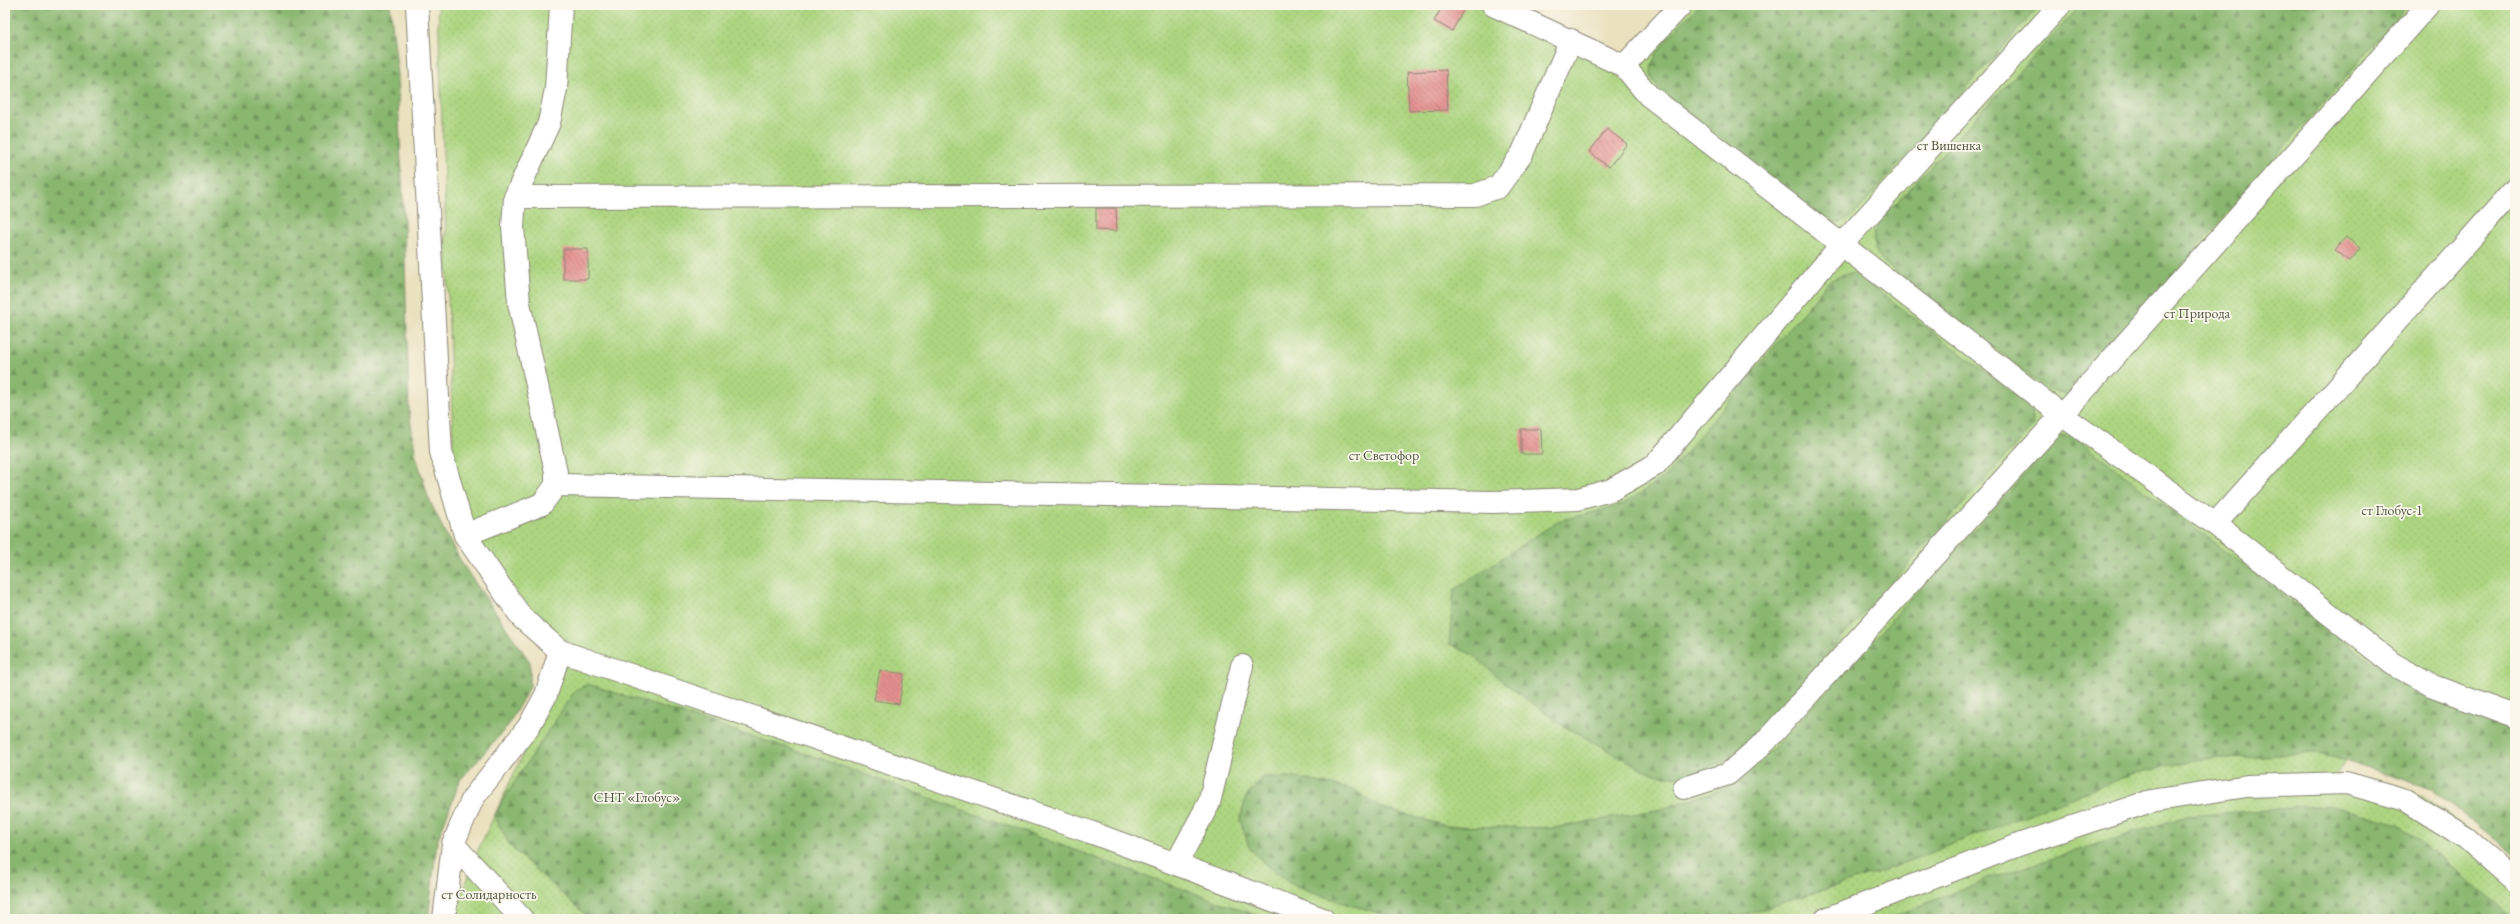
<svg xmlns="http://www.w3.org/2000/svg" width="2520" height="924" font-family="'EB Garamond',serif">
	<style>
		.grass { fill: url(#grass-dots); stroke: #6c8056 }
		.forest { fill: url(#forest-firs); stroke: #5a714d }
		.building { fill: url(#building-back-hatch) }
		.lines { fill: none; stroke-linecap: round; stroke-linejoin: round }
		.minor-casing { stroke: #8a8674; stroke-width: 24 }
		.minor { stroke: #fff; stroke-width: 22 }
		.labels { text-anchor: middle; stroke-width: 3.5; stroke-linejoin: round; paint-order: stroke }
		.park-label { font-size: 14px; fill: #4c5640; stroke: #fbf7ec }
	</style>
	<defs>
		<pattern id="grass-dots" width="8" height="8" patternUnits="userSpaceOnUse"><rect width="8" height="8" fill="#add681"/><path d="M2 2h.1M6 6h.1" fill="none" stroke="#95b870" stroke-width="1.8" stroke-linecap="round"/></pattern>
		<pattern id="forest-firs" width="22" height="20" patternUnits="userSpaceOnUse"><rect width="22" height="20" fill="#8ab76f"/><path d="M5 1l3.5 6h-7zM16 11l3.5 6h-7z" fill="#71955b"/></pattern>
		<pattern id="building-back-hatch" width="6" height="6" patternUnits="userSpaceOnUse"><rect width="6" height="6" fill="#e4908f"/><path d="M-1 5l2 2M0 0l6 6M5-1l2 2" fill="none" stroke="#b97675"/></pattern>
	</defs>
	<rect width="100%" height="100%" fill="#fbf7ec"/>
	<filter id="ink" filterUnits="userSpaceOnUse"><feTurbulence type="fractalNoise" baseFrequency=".025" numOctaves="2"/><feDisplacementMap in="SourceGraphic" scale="8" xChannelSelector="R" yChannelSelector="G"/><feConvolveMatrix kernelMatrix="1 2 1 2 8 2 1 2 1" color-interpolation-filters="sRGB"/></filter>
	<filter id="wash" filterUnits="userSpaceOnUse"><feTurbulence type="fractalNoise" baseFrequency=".012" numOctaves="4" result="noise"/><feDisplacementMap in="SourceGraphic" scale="16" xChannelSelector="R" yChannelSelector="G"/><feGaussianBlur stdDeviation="0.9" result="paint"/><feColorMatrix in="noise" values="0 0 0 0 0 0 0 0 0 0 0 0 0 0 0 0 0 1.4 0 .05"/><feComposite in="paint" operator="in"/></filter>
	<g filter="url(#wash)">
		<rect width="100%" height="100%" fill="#eae1be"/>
		<path class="grass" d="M438 5H1493L1617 66 1675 5H2515V712L2398 674 2336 776 2423 796 2515 863V919H453L479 848 574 646 504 594 455 499Z"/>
		<path class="forest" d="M5 5H390L396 58 404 223 409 411 415 452 428 497 447 537 465 568 530 662V686L507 727 460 780 437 842 428 919H5Z
			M1699 5H2040L1852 217 1840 223 1829 222 1668 96C1664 91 1654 84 1652 78 1645 54 1684 22 1699 5Z
			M2081 5H2408L2068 396 2047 389 1881 260C1869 242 1872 235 1883 217Z
			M1855 273 2032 408 2033 426 1803 681 1782 708 1726 760 1682 778 1652 774 1562 725 1503 682 1475 656 1449 644 1454 590 1558 521 1622 505 1666 476 1829 281 1844 274Z
			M2061 435 2074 437 2396 680 2515 730V855L2432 789 2351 762 2313 753 2194 760 2132 774 1894 867 1732 919H1401L1340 902 1289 883 1267 866 1249 847 1240 820 1246 797 1263 777H1295L1354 790 1382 808 1447 826 1554 828 1662 809 1731 786 1778 744Z
			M588 684 819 758 1266 919H590L510 846 495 817 502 801 575 690Z
			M2328 805 2399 824 2515 919H1887L1987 879 2187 816Z"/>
		<g id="blocks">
			<path class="building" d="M1443 5H1466L1452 31 1434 21Z
				M1446 70 1448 110 1409 111 1407 72Z
				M1607 129 1627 144 1609 167 1589 152Z
				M1096 208H1116L1117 231 1096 230Z
				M2346 237 2360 248 2350 261 2335 250Z
				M563 249H588V279H563Z
				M1521 429H1541L1542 454H1521Z
				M880 670 904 674 899 704 874 700Z"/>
		</g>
	</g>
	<g filter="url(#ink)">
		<use href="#blocks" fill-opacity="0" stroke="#8a8674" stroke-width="1"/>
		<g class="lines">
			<defs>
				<path id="minor" d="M417 5 441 452 465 535 522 618 560 651 1090 832 1323 919
					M1493 5 1624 66 1648 95 2062 415 2215 524 2393 664 2433 686 2515 716
					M1624 66 1681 5
					M515 197 1475 195 1498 187 1522 154 1571 40
					M556 485 1494 502 1578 499 1611 490 1655 465 1842 244 2060 5
					M2215 524 2515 189
					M465 535 542 504 556 485V472L519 303 513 227 515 197 549 123 556 89 561 5
					M1684 788 1728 774 1765 742 2062 415 2428 5
					M453 844 522 919
					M1176 864 1209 803 1242 666
					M444 919 453 844 473 798 529 726 546 695 560 651
					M1826 919 2021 844 2151 801 2247 786 2346 783 2406 800 2466 838 2515 881"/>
			</defs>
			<use href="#minor" class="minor-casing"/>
			<use href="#minor" class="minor"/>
		</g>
	</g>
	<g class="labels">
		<g class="park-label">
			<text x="1949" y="150">ст Вишенка</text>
			<text x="2197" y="318">ст Природа</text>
			<text x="1384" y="460">ст Светофор</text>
			<text x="2392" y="515">ст Глобус-1</text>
			<text x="637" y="802">СНТ «Глобус»</text>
			<text x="489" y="899">ст Солидарность</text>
		</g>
	</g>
	<rect width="2520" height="924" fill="none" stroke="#fbf7ec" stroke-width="20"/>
</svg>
